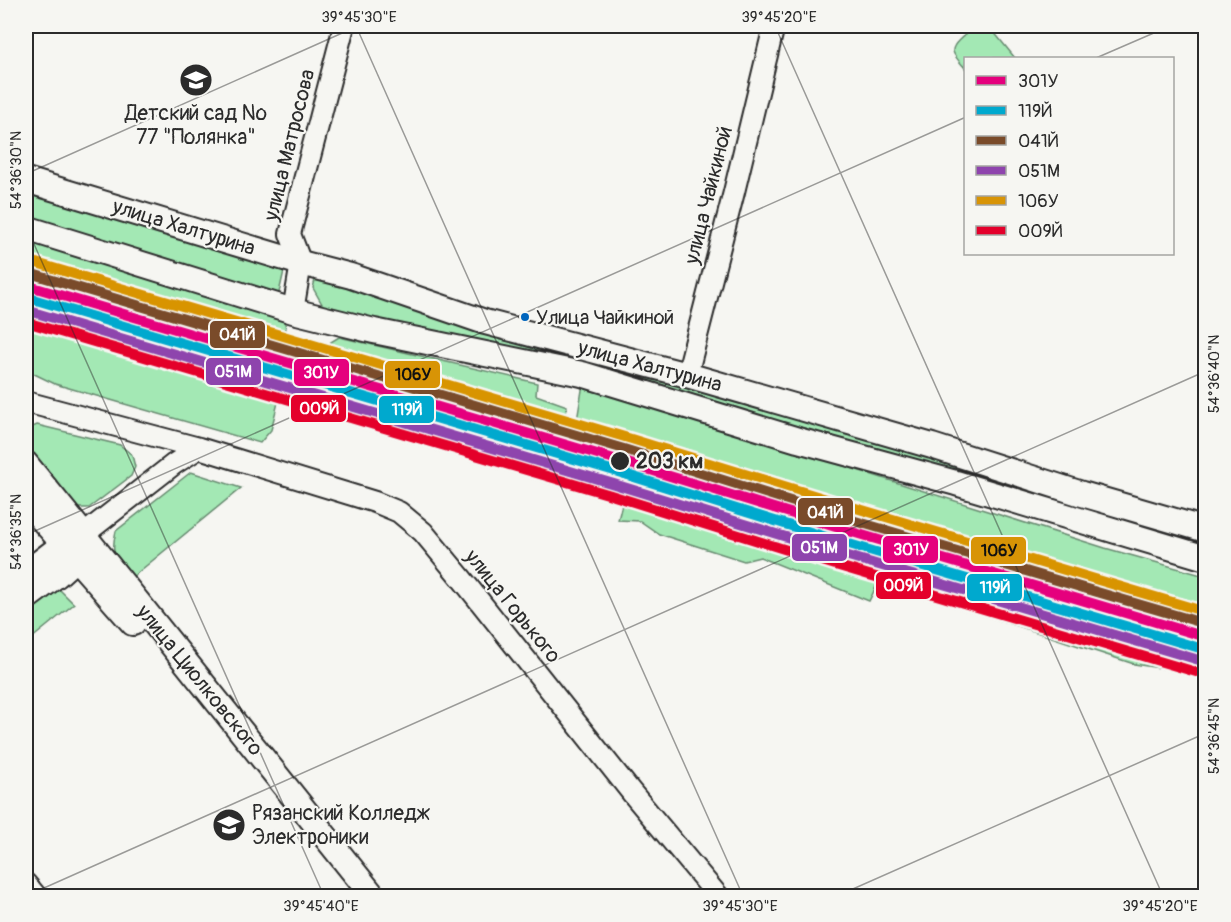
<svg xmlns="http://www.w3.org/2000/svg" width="1231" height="922" font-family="Pangolin,sans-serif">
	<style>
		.green { fill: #a3e8b4; stroke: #678a70; stroke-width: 1.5 }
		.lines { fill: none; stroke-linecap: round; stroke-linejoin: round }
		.minor-casing { stroke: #2b2b2b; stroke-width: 24 }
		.major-casing { stroke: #2b2b2b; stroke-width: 28 }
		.minor { stroke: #f6f6f2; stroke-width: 20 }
		.major { stroke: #f6f6f2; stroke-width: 24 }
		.rail-1-casing { stroke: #f6f6f2; stroke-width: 15 }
		.rail-2-casing { stroke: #f6f6f2; stroke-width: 15 }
		.rail-3-casing { stroke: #f6f6f2; stroke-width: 15 }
		.rail-4-casing { stroke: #f6f6f2; stroke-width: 15 }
		.rail-5-casing { stroke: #f6f6f2; stroke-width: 15 }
		.rail-6-casing { stroke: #f6f6f2; stroke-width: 15 }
		.rail-1 { stroke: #e5007d; stroke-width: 10 }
		.rail-2 { stroke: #00a9ce; stroke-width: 10 }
		.rail-3 { stroke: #7a4b2a; stroke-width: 10 }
		.rail-4 { stroke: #8e44ad; stroke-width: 10 }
		.rail-5 { stroke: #d89406; stroke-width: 10 }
		.rail-6 { stroke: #e4002b; stroke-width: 10 }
		.ticks { fill: none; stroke: #2b2b2b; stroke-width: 1.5; stroke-opacity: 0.45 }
		.bus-dot { fill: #0065bd; stroke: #f6f6f2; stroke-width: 2 }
		.stop-dot { fill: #2b2b2b; stroke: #f6f6f2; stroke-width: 2 }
		.labels { text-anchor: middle; stroke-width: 4.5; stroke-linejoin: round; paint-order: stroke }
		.bus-label { font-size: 20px; fill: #2b2b2b; stroke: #f6f6f2; text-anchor: start }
		.poi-label { font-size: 21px; fill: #2b2b2b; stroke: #f6f6f2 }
		.street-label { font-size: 21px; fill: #2b2b2b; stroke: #f6f6f2 }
		.stop-label { font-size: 21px; font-weight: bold; fill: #2b2b2b; stroke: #f6f6f2; text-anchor: start }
		.line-badge { stroke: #f6f6f2; stroke-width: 2 }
		.badge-label { font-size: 16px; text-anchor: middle; font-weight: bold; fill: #fff }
		.pale-badge-label { font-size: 16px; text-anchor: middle; font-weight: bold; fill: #111 }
		.neatline { fill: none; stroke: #2b2b2b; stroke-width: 2 }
		.ticks-label { font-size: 15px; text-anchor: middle; fill: #2b2b2b }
	</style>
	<rect width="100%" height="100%" fill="#f6f6f2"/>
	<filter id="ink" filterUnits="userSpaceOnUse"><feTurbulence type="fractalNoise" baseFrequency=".0167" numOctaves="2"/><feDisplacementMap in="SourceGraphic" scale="12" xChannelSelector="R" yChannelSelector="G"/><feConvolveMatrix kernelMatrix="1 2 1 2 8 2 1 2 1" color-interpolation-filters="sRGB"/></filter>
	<g filter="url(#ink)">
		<path class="green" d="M977 26H989L1015 58H966L965 68C962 64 954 57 953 51 952 42 971 31 977 26Z
			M26 189 282 265 284 271 278 297 26 216Z
			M26 236 284 318 291 356 26 276Z
			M322 275 1205 538V551L326 311 313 288 315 280Z
			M26 306 283 383 271 430 260 443 55 384 26 370Z
			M339 337 537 383 536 395 567 406 564 432 336 368 325 351 326 345Z
			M583 384 1105 548 1205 576V632L575 433Z
			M37 425 120 445 132 455 135 467 131 476 89 508H78L67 502 27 447 26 435 28 429Z
			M191 472 241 488 130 579C115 560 110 555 116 531Z
			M642 501 821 559 976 596 1205 661V675L1134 664 879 581 869 601 760 557 744 561 659 534 640 521 618 520 622 504 640 510Z
			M59 589 74 604 26 643V606L45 592Z"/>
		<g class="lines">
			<defs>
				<path id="minor" d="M293 311 301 263 290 234 344 26
					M687 375 734 192 774 26
					M26 402 199 448 375 502 399 512 423 532 462 579 632 793 718 896
					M83 535 174 464 199 448
					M26 884 36 896"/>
				<path id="major" d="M26 180 301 263 351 276 485 322 687 375 932 446 1082 494 1206 530
					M26 228 293 311 374 331 582 374 798 440 956 483 1206 558
					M26 464 132 595 373 896
					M26 501 133 623
					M26 573 64 544 78 537
					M26 598 57 575 76 558"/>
			</defs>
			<use href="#minor" class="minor-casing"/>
			<use href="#major" class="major-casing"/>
			<use href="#minor" class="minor"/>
			<use href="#major" class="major"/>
			<defs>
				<path id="rail-1" d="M26 285 621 461 842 529 1206 637"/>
				<path id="rail-2" d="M26 297 618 472 839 541 1203 649"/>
				<path id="rail-3" d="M29 273 624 449 845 518 1206 624"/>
				<path id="rail-4" d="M26 310 614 484 835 552 1199 660"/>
				<path id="rail-5" d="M33 262 628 438 849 506 1206 612"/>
				<path id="rail-6" d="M26 322 611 495 832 564 1196 672"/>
			</defs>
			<use href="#rail-1" class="rail-1-casing"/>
			<use href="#rail-2" class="rail-2-casing"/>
			<use href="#rail-3" class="rail-3-casing"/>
			<use href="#rail-4" class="rail-4-casing"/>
			<use href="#rail-5" class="rail-5-casing"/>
			<use href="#rail-6" class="rail-6-casing"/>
			<use href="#rail-1" class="rail-1"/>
			<use href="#rail-2" class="rail-2"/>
			<use href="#rail-3" class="rail-3"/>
			<use href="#rail-4" class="rail-4"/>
			<use href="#rail-5" class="rail-5"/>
			<use href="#rail-6" class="rail-6"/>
		</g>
	</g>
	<path class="ticks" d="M356 26 743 896M775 26 1163 896M1195 26 1206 50M1096 58 1170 26M26 174 358 26M26 226 324 896M26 535 966 117M26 896 1206 371M837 896 1206 733"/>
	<defs>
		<symbol id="school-disc" viewBox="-11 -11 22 22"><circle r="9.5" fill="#2b2b2b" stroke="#f6f6f2"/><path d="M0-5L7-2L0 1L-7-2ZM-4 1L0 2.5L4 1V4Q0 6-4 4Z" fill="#fff"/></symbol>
		<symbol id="university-disc" viewBox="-11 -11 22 22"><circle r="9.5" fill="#2b2b2b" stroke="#f6f6f2"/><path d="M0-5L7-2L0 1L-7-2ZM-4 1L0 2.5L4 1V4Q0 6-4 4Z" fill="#fff"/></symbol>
	</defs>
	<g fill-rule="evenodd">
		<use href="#school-disc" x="177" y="61" width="38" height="38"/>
		<use href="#university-disc" x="210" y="806" width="38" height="38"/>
	</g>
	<circle class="bus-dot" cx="525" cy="317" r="5"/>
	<circle class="stop-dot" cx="620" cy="461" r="10"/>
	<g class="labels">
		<g class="bus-label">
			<text x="536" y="324">Улица Чайкиной</text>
		</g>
		<g class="poi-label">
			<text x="196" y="120">Детский сад №<tspan x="196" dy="24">77 "Полянка"</tspan></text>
			<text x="252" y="820" text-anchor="start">Рязанский Колледж<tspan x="252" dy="24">Электроники</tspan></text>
		</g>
		<g class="street-label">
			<text transform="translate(289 145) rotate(-76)" y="7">улица Матросова</text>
			<text transform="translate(708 195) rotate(-76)" y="7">улица Чайкиной</text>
			<text transform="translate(184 227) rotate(17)" y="7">улица Халтурина</text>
			<text transform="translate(650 366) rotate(15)" y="7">улица Халтурина</text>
			<text transform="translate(513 606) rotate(51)" y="7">улица Горького</text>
			<text transform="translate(200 680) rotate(51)" y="7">улица Циолковского</text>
		</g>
		<g class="stop-label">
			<text x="636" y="468">203 км</text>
		</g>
	</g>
	<g class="line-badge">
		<rect x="209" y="320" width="57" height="29" rx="6" fill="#7a4b2a"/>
		<rect x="205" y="357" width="57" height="29" rx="6" fill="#8e44ad"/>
		<rect x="293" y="358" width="57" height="29" rx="6" fill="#e5007d"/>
		<rect x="384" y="360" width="57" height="29" rx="6" fill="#d89406"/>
		<rect x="290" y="394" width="57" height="29" rx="6" fill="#e4002b"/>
		<rect x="378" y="395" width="57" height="29" rx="6" fill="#00a9ce"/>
		<rect x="797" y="497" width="57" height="29" rx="6" fill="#7a4b2a"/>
		<rect x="791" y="533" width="57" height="29" rx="6" fill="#8e44ad"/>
		<rect x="882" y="535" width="57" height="29" rx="6" fill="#e5007d"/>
		<rect x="970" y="536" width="57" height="29" rx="6" fill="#d89406"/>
		<rect x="875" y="571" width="57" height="29" rx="6" fill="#e4002b"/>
		<rect x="966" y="573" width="57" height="29" rx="6" fill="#00a9ce"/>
	</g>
	<g class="badge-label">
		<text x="237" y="340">041Й</text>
		<text x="233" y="377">051М</text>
		<text x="321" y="378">301У</text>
		<text x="319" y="414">009Й</text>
		<text x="407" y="415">119Й</text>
		<text x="825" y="518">041Й</text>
		<text x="819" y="553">051М</text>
		<text x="911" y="555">301У</text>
		<text x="903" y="591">009Й</text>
		<text x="995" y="593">119Й</text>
	</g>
	<g class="pale-badge-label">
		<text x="413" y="380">106У</text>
		<text x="999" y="556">106У</text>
	</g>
	<rect width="1231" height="922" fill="none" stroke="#f6f6f2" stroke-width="66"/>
	<rect x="964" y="57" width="210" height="198" fill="#f6f6f2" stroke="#a5a5a2" stroke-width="1.5"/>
	<rect x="976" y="76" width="30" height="9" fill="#e5007d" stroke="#a5a5a2" stroke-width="1.5"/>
	<text x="1018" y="87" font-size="18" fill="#2b2b2b">301У</text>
	<rect x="976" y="106" width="30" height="9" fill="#00a9ce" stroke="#a5a5a2" stroke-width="1.5"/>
	<text x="1018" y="117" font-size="18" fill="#2b2b2b">119Й</text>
	<rect x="976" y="136" width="30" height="9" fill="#7a4b2a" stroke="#a5a5a2" stroke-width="1.5"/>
	<text x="1018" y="147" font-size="18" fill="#2b2b2b">041Й</text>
	<rect x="976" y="166" width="30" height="9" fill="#8e44ad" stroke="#a5a5a2" stroke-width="1.5"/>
	<text x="1018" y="177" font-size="18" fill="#2b2b2b">051М</text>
	<rect x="976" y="196" width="30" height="9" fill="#d89406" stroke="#a5a5a2" stroke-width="1.5"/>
	<text x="1018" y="207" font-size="18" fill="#2b2b2b">106У</text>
	<rect x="976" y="226" width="30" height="9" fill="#e4002b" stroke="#a5a5a2" stroke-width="1.5"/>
	<text x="1018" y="237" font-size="18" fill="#2b2b2b">009Й</text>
	<rect x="33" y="33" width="1165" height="856" class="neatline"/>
	<g class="ticks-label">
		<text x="359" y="22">39°45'30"E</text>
		<text x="779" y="22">39°45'20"E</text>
		<text transform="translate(16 170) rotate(-90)" y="5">54°36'30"N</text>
		<text transform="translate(1214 374) rotate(-90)" y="5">54°36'40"N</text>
		<text transform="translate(16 532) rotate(-90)" y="5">54°36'35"N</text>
		<text transform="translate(1214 736) rotate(-90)" y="5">54°36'45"N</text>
		<text x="321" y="911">39°45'40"E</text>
		<text x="740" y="911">39°45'30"E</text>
		<text x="1160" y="911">39°45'20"E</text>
	</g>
</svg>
